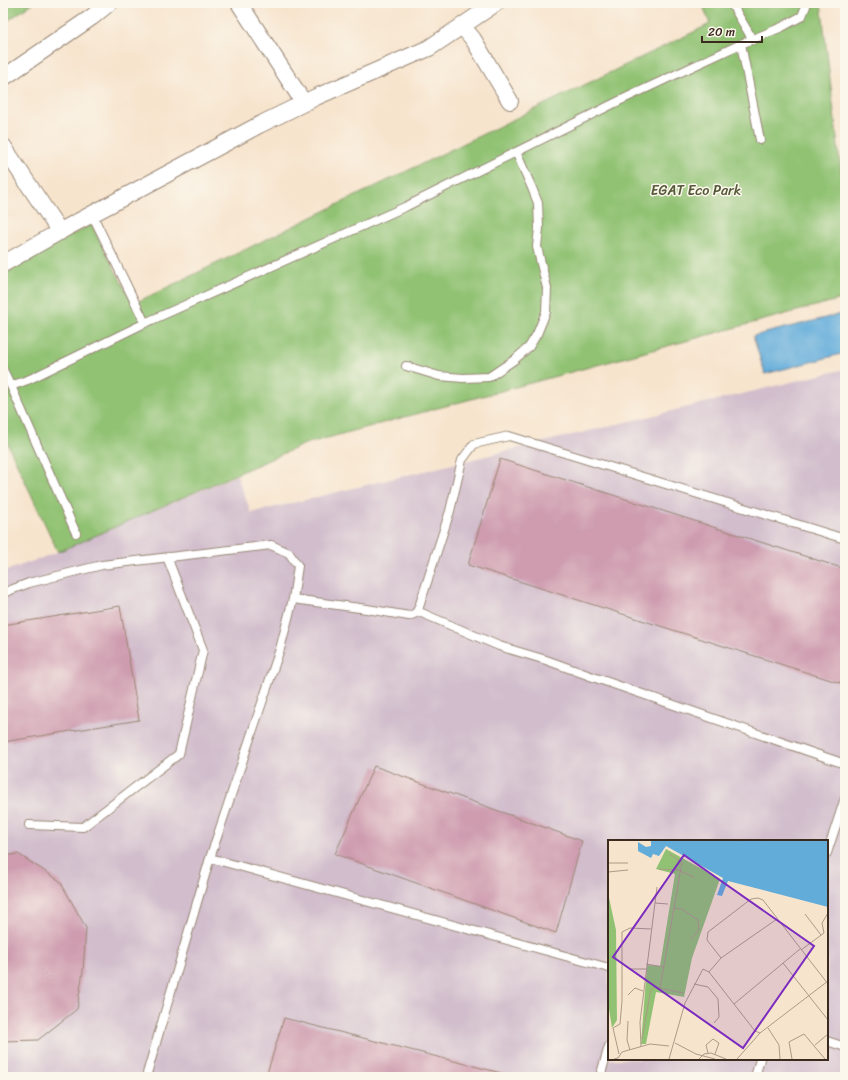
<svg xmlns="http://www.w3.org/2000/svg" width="848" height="1080" font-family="Sriracha,sans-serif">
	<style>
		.industrial { fill: #d1bdcc; fill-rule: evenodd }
		.green { fill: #91c273; stroke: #667648 }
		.water { fill: #62acda; stroke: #4e6b7c }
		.building { fill: #ce9baf }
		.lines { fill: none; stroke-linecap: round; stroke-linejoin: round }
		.lane-casing { stroke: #998776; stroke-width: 10 }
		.street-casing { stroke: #998776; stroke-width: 18 }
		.lane { stroke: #fff; stroke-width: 8 }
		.street { stroke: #fff; stroke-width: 16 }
		.labels { text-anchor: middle; stroke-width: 3; stroke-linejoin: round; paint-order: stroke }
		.park-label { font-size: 14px; fill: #555838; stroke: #fbf7ec }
		.inset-river { fill: none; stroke: #62acda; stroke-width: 2 }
		.inset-road { fill: none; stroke: #ac9a87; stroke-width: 1 }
		.view { fill: #7b2cbf; fill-opacity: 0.15; stroke: #7b2cbf; stroke-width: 2 }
		.inset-edge { fill: none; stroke: #3b2a1e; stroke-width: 2 }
	</style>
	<rect width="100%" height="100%" fill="#fbf7ec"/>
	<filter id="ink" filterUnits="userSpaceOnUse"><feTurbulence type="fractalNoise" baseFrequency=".025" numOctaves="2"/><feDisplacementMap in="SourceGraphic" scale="8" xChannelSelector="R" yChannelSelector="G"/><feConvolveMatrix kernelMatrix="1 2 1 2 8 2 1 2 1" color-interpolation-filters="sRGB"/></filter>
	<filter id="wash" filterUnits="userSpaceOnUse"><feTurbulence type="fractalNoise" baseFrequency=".012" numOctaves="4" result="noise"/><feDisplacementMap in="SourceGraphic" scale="16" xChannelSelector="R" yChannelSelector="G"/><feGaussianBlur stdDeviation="0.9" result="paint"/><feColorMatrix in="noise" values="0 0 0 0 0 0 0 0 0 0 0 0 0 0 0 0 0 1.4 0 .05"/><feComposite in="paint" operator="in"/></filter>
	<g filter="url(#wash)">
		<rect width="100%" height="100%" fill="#f7e4cd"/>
		<path class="industrial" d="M845 369V1077H3V572L58 552 237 475 251 513ZM609 841H827V1059H609Z"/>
		<path class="green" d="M3 3H33L3 24Z
			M702 3H821L845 205V298L305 444 58 552 3 434V275L91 224 133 304 710 24Z"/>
		<path class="water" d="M845 313V353L765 374 753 336Z"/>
		<g id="blocks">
			<path class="building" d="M500 459 845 569V666L840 683 468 565Z
				M120 606 139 720 3 742V625Z
				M374 766 582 841 556 933 335 854Z
				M18 854 60 881 86 928 83 971 77 1009 38 1040 3 1041V856Z
				M284 1018 513 1076V1077H266Z"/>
		</g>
	</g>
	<g filter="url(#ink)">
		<use href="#blocks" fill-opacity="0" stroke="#998776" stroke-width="1"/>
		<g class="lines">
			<defs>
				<path id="lane" d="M731 3 753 40
					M741 44 760 140
					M92 214 145 323
					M406 366 439 376 463 378 489 377 514 360 529 347 537 334 546 312 547 288 537 247 539 228 538 203 532 188 516 152
					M3 370 11 386 76 533
					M11 386 30 379 145 323 407 206 619 101 741 44 782 27 802 16 806 6V3
					M3 593 29 583 102 565 271 545 289 553 298 566 293 599 280 649 210 858 146 1077
					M293 599 367 609 409 616 416 613 419 607 450 511 462 460 474 444 509 436 845 539
					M417 611 499 646 546 660 593 677 845 764
					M29 825 83 827 179 754 203 650 167 557
					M827 853 845 798
					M210 858 609 968
					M827 1041 845 1047
					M600 1077 609 1046
					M755 1077 760 1059"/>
				<path id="street" d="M239 3 304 103
					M462 26 496 3
					M3 78 92 17 109 3
					M3 146 60 232
					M3 264 66 228 259 125 316 97 429 48 462 26 473 39 510 101"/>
			</defs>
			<use href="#lane" class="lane-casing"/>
			<use href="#street" class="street-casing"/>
			<use href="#lane" class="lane"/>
			<use href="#street" class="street"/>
		</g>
	</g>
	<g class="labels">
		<g class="park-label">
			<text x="696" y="195">EGAT Eco Park</text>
		</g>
	</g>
	<g transform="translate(608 840)">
		<rect width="220" height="220" fill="#f7e4cd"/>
		<path d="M58 9 112 39 84 118 76 157 48 152 38 204H33L39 125 52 126 67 34 48 29ZM0 53 8 90 9 180 4 188 0 163Z" fill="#91c273"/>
		<path d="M43 1H220V67L120 41 114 56 109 55 115 38 58 6 51 16 45 14 43 18 30 11V2L38 7 43 6Z" fill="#62acda"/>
		<path class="inset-river" d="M132 1 220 34"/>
		<path class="inset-road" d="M0 23H20M51 29 73 30M72 31 86 37M0 32 20 30M47 63 49 47M66 68 74 69 90 80 91 90 83 99M197 74 213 95M193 110 216 93 214 83 220 73M113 118 99 100 100 92 143 59 150 58 155 60 220 144M175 123 220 180M38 124 56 127M21 129H38M101 132 113 118 169 79M86 144 100 147 110 159 111 177 106 183M52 148 74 22 61 14M20 155 27 148 35 151M126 164 192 109M20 181 19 200 22 210M160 188 171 205 172 219M34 199 43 149 46 147 75 153M67 203 88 214 107 219M207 205 220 194M33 207 32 182 47 63 60 64M100 213 98 205 105 199 111 203 107 214M11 214 5 188 12 184 14 161V92L22 88 43 89M6 219 10 218 14 212 42 204 61 206M61 219 77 163 95 129 101 132 147 191 152 193M91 219 96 214 103 213 118 219M129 219 152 193 220 141M184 219 181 202 196 194 217 219"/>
		<path class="view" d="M76 15 206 106 135 208 5 117Z"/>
		<rect width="220" height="220" class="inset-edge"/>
	</g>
	<rect width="848" height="1080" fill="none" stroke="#fbf7ec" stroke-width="16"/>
	<path d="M702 36v6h60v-6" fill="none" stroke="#3b2a1e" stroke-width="2"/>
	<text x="708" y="36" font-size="12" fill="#3b2a1e" stroke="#fbf7ec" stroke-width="3" paint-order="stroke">20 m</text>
</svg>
